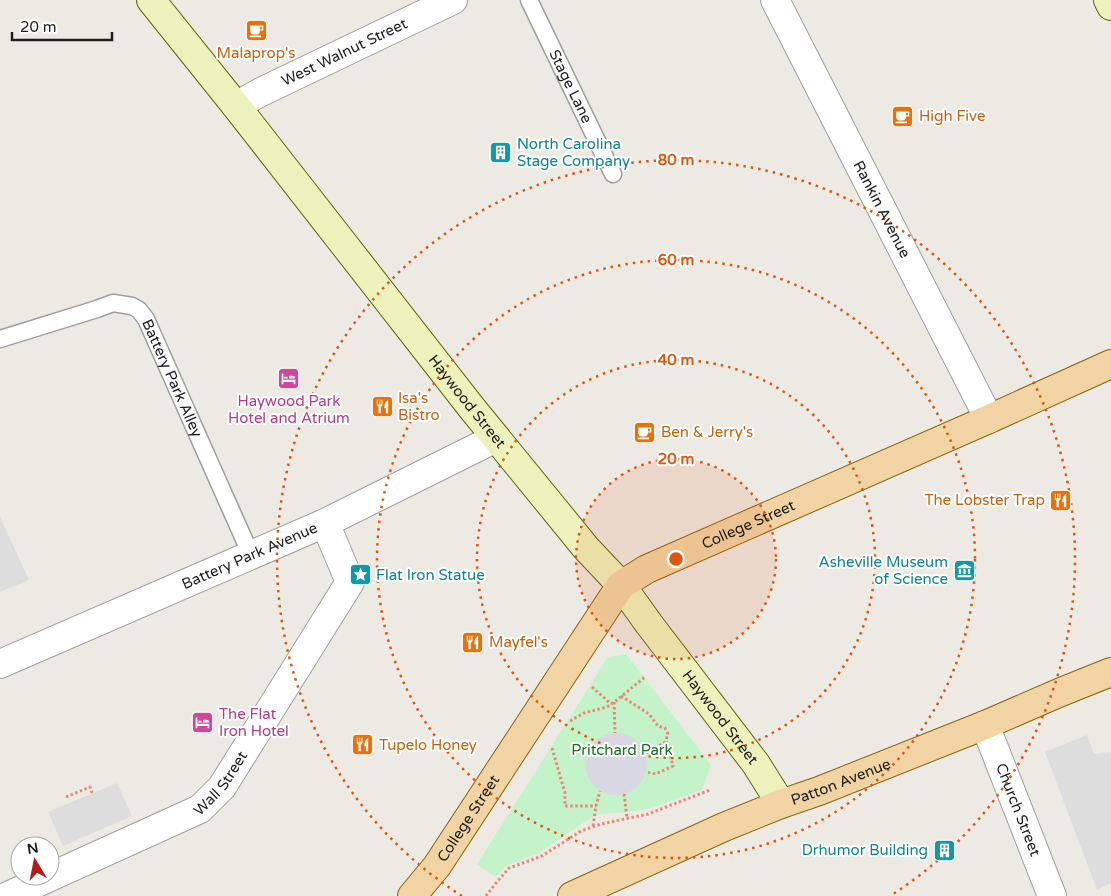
<svg xmlns="http://www.w3.org/2000/svg" width="1111" height="896" font-family="'Varela Round',sans-serif">
	<style>
		.park { fill: #c4f3ca }
		.parking { fill: #ddd }
		.plaza { fill: #d9d8e2 }
		.lines { fill: none; stroke-linecap: round; stroke-linejoin: round }
		.lane-casing { stroke: #9e9e9e; stroke-width: 19 }
		.street-casing { stroke: #9e9e9e; stroke-width: 30 }
		.secondary-casing { stroke: #5a6710; stroke-width: 30 }
		.primary-casing { stroke: #866410; stroke-width: 30 }
		.path { stroke: #ea8877; stroke-width: 3; stroke-dasharray: 2.5 2.5; stroke-linecap: butt }
		.lane { stroke: #fff; stroke-width: 16 }
		.street { stroke: #fff; stroke-width: 28 }
		.secondary { stroke: #edf2bc; stroke-width: 28 }
		.primary { stroke: #f1d3a4; stroke-width: 28 }
		.ring { fill: none; stroke: #de560d; stroke-width: 2.5; stroke-dasharray: 2.5 5 }
		.labels { text-anchor: middle; stroke-width: 4; stroke-linejoin: round; paint-order: stroke }
		.street-label { font-size: 15px; fill: #1d1d1d; stroke: #fff }
		.food-label { font-size: 15px; fill: #c56008; stroke: #fff; text-anchor: start }
		.culture-label { font-size: 15px; fill: #0d838f; stroke: #fff; text-anchor: start }
		.hotel-label { font-size: 15px; fill: #b23c85; stroke: #fff }
		.park-label { font-size: 15px; fill: #176f22; stroke: #fff }
		.centre { fill: #de560d; stroke: #fff; stroke-width: 2.5 }
		.ring-label { font-size: 15px; text-anchor: middle; font-weight: bold; fill: #de560d; stroke: #fff; stroke-width: 4; stroke-linejoin: round; paint-order: stroke }
	</style>
	<rect width="100%" height="100%" fill="#edeae4"/>
	<path class="park" d="M626 654 711 765 702 790 645 810 595 815 539 853 507 865 496 877 477 864 608 657Z"/>
	<path class="parking" d="M0 517 29 580 0 592Z
		M1087 735 1094 754 1109 752 1111 751V883L1097 890 1045 752Z
		M117 783 132 816 63 846 48 812Z"/>
	<path class="plaza" d="M585 764a31 31 0 1 1 62 0a31 31 0 1 1-62 0Z"/>
	<g class="lines">
		<defs>
			<g id="lane">
				<path id="s1" d="M529 0 613 174"/>
				<path id="s2" d="M0 339 97 309 113 303 132 306 139 310 146 319 158 346 251 555"/>
			</g>
			<g id="street">
				<path id="s3" d="M775 0 989 419"/>
				<path id="s4" d="M236 106 261 92 453 0"/>
				<path id="s5" d="M0 664 325 523 496 438"/>
				<path id="s6" d="M985 725 1052 896"/>
				<path id="s7" d="M8 896 200 809 222 787 350 582 325 523"/>
			</g>
			<g id="secondary">
				<path id="s8" d="M151 0 236 106 471 407 586 548 621 585 649 624 756 764 781 804"/>
				<path d="M1108 0 1111 6"/>
			</g>
			<g id="primary">
				<path id="s9" d="M412 896 437 866 621 585 647 569 989 419 1111 364"/>
				<path id="s10" d="M572 896 724 827 781 804 819 791 985 725 1061 692 1111 672"/>
			</g>
		</defs>
		<use href="#lane" class="lane-casing"/>
		<use href="#street" class="street-casing"/>
		<use href="#secondary" class="secondary-casing"/>
		<use href="#primary" class="primary-casing"/>
		<path class="path" d="M592 687 611 704
			M621 696 649 714 658 726 665 728 668 734 666 740 673 766 656 774 646 772
			M614 702 615 733
			M570 721 584 713 607 707 617 700 645 677
			M552 748 565 793V806H596
			M646 753 667 741
			M624 794 627 818
			M66 797 90 787 92 793
			M593 826 596 806 600 791
			M486 896 496 883 509 868 542 856 581 831 601 824 648 814 710 790"/>
		<use href="#lane" class="lane"/>
		<use href="#street" class="street"/>
		<use href="#secondary" class="secondary"/>
		<use href="#primary" class="primary"/>
	</g>
	<circle cx="676" cy="559" r="100" fill="#de560d" fill-opacity=".12"/>
	<g class="ring">
		<circle cx="676" cy="559" r="100"/>
		<circle cx="676" cy="559" r="199"/>
		<circle cx="676" cy="559" r="299"/>
		<path d="M462 896A399 399 0 1 1 890 896"/>
	</g>
	<defs>
		<symbol id="cafe-square" viewBox="-11 -11 22 22"><rect x="-9" y="-9" width="18" height="18" rx="4" fill="#e8710a" stroke="#fff"/><path d="M-5.5-4.5H6V0H3Q3 3.5 0 3.5H-2.5Q-5.5 3.5-5.5 0ZM3-3.2v2h1.7v-2ZM-6 4.5H4V6H-6Z" fill="#fff"/></symbol>
		<symbol id="building-square" viewBox="-11 -11 22 22"><rect x="-9" y="-9" width="18" height="18" rx="4" fill="#0f9aa8" stroke="#fff"/><path d="M-4-6H4V6H1V3H-1V6H-4ZM-2.5-4.3h1.7v1.8h-1.7ZM.8-4.3h1.7v1.8H.8ZM-2.5-1h1.7V.8h-1.7ZM.8-1h1.7V.8H.8Z" fill="#fff"/></symbol>
		<symbol id="hotel-square" viewBox="-11 -11 22 22"><rect x="-9" y="-9" width="18" height="18" rx="4" fill="#d1479c" stroke="#fff"/><path d="M-6-4.5h1.5V1H6V5H4.5V3h-9V5H-6ZM-4 0a1.8 1.8 0 1 1 3.6 0ZM.5 0V-2.5h3Q6-2.5 6 0Z" fill="#fff"/></symbol>
		<symbol id="restaurant-square" viewBox="-11 -11 22 22"><rect x="-9" y="-9" width="18" height="18" rx="4" fill="#e8710a" stroke="#fff"/><path d="M-5-6h1v4h1v-4h1v4h1v-4h1v5L-1.5 .5V6h-2V.5L-5-1ZM5-6V6H3V1.5H1.5Q1.5-4 5-6Z" fill="#fff"/></symbol>
		<symbol id="museum-square" viewBox="-11 -11 22 22"><rect x="-9" y="-9" width="18" height="18" rx="4" fill="#0f9aa8" stroke="#fff"/><path d="M0-6L6-3V-2H-6V-3ZM-5-1h2V3h-2ZM-1-1h2V3h-2ZM3-1h2V3H3ZM-6 4H6V6H-6Z" fill="#fff"/></symbol>
		<symbol id="sight-square" viewBox="-11 -11 22 22"><rect x="-9" y="-9" width="18" height="18" rx="4" fill="#0f9aa8" stroke="#fff"/><path d="M0-6L1.8-2.2L6-1.7L2.9 1.2L3.7 5.4L0 3.3L-3.7 5.4L-2.9 1.2L-6-1.7L-1.8-2.2Z" fill="#fff"/></symbol>
	</defs>
	<g fill-rule="evenodd">
		<use href="#cafe-square" x="244" y="18" width="25" height="25"/>
		<use href="#cafe-square" x="890" y="104" width="25" height="25"/>
		<use href="#building-square" x="488" y="140" width="25" height="25"/>
		<use href="#hotel-square" x="276" y="366" width="25" height="25"/>
		<use href="#restaurant-square" x="370" y="394" width="25" height="25"/>
		<use href="#cafe-square" x="632" y="420" width="25" height="25"/>
		<use href="#restaurant-square" x="1048" y="488" width="25" height="25"/>
		<use href="#museum-square" x="952" y="558" width="25" height="25"/>
		<use href="#sight-square" x="348" y="562" width="25" height="25"/>
		<use href="#restaurant-square" x="460" y="630" width="25" height="25"/>
		<use href="#hotel-square" x="190" y="710" width="25" height="25"/>
		<use href="#restaurant-square" x="350" y="732" width="25" height="25"/>
		<use href="#building-square" x="932" y="838" width="25" height="25"/>
	</g>
	<g class="labels">
		<g class="street-label">
			<text dy="5" stroke="none"><textPath href="#s4" startOffset="121">West Walnut Street</textPath></text>
			<text dy="5" stroke="none"><textPath href="#s1" startOffset="96">Stage Lane</textPath></text>
			<text dy="5" stroke="none"><textPath href="#s3" startOffset="235">Rankin Avenue</textPath></text>
			<text dy="5" stroke="none"><textPath href="#s2" startOffset="222">Battery Park Alley</textPath></text>
			<text dy="5" stroke="none"><textPath href="#s8" startOffset="511">Haywood Street</textPath></text>
			<text dy="5" stroke="none"><textPath href="#s9" startOffset="516">College Street</textPath></text>
			<text dy="5" stroke="none"><textPath href="#s5" startOffset="272">Battery Park Avenue</textPath></text>
			<text dy="5" stroke="none"><textPath href="#s8" startOffset="916">Haywood Street</textPath></text>
			<text dy="5" stroke="none"><textPath href="#s7" startOffset="244">Wall Street</textPath></text>
			<text dy="5" stroke="none"><textPath href="#s10" startOffset="292">Patton Avenue</textPath></text>
			<text dy="5" stroke="none"><textPath href="#s6" startOffset="91">Church Street</textPath></text>
			<text dy="5" stroke="none"><textPath href="#s9" startOffset="96">College Street</textPath></text>
		</g>
		<g class="food-label">
			<text x="256" y="58" text-anchor="middle">Malaprop's</text>
			<text x="919" y="121">High Five</text>
			<text x="398" y="403">Isa's<tspan x="398" dy="17">Bistro</tspan></text>
			<text x="661" y="437">Ben &amp; Jerry's</text>
			<text x="1045" y="505" text-anchor="end">The Lobster Trap</text>
			<text x="489" y="647">Mayfel's</text>
			<text x="379" y="750">Tupelo Honey</text>
		</g>
		<g class="culture-label">
			<text x="517" y="149">North Carolina<tspan x="517" dy="17">Stage Company</tspan></text>
			<text x="948" y="567" text-anchor="end">Asheville Museum<tspan x="948" dy="17">of Science</tspan></text>
			<text x="376" y="580">Flat Iron Statue</text>
			<text x="928" y="855" text-anchor="end">Drhumor Building</text>
		</g>
		<g class="hotel-label">
			<text x="289" y="406">Haywood Park<tspan x="289" dy="17">Hotel and Atrium</tspan></text>
			<text x="219" y="719" text-anchor="start">The Flat<tspan x="219" dy="17">Iron Hotel</tspan></text>
		</g>
		<g class="park-label">
			<text x="622" y="755">Pritchard Park</text>
		</g>
	</g>
	<circle cx="676" cy="559" r="8" class="centre"/>
	<g class="ring-label">
		<text x="676" y="165">80 m</text>
		<text x="676" y="265">60 m</text>
		<text x="676" y="365">40 m</text>
		<text x="676" y="464">20 m</text>
	</g>
	<g transform="translate(35 861) rotate(350)"><circle r="24" fill="#ffffff" stroke="#a5a5a5"/>
	<path d="M0-4L9 19L0 12L-9 19Z" fill="#b41c15"/>
	<text y="-8" font-size="14" font-weight="bold" text-anchor="middle" fill="#1d1d1d">N</text>
	</g>
	<path d="M12 32v8h100v-8" fill="none" stroke="#1d1d1d" stroke-width="2.5"/>
	<text x="20" y="32" font-size="15" fill="#1d1d1d" stroke="#ffffff" stroke-width="4" paint-order="stroke">20 m</text>
</svg>
